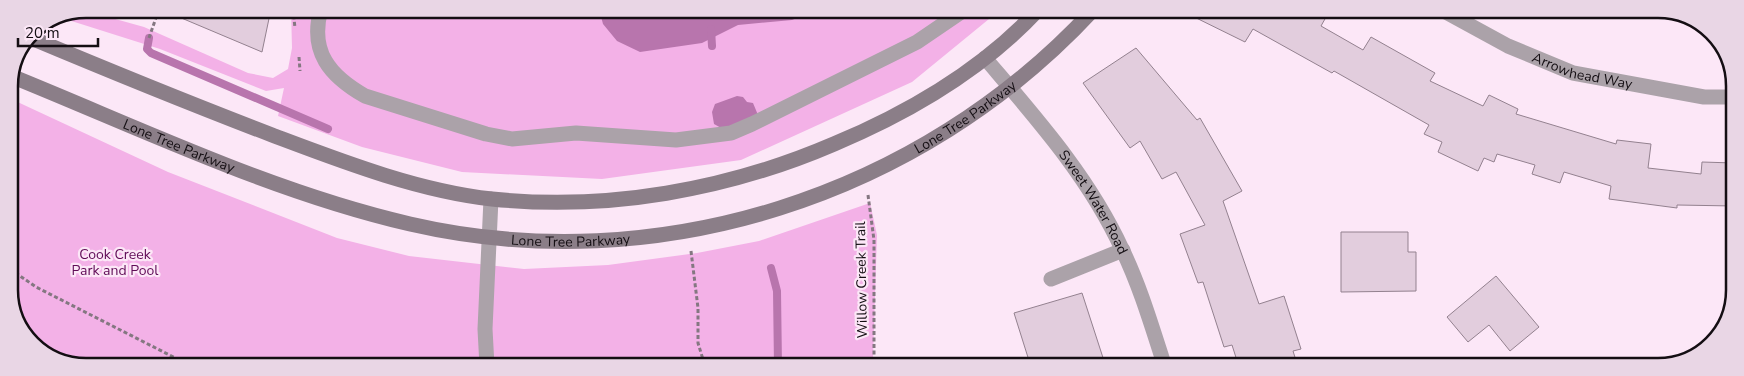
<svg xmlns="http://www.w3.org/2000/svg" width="1744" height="376" font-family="'Nunito Sans',sans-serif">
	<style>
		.green { fill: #f3b1e7 }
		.water { fill: #b875ad }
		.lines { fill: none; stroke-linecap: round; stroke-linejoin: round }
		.stream { stroke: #b875ad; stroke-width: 8 }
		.building { fill: #e2cddd; stroke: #93818f }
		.path { stroke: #847781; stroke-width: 3; stroke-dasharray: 4 2.5; stroke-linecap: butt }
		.lane { stroke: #aba2a9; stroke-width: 15 }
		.street { stroke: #aba2a9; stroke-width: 15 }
		.secondary { stroke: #8b7e88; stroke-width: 15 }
		.labels { text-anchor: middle; stroke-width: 4.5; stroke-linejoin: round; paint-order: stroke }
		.street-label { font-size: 14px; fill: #140e13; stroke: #fce7f7 }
		.park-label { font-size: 14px; fill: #600c57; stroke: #fce7f7 }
		.rim { fill: none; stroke: #140e13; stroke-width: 2.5 }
	</style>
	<rect width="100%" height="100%" fill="#fce7f7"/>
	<path class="green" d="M291 9 1000 10 912 82 741 160 602 179 462 172 362 147 278 116 284 88 266 91 160 49 62 18 83 10 144 27 248 73 273 78 288 69 292 48Z
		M9 98 168 172 337 238 409 256 524 269 608 265 697 253 759 241 870 203 877 235 873 358 874 366H71L31 345 10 306Z"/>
	<path class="water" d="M599 9H820L792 20 738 25 702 43 640 52 617 41 603 24Z
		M737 96 743 97 747 102 753 103 758 115 723 129 714 124 712 112 715 104Z"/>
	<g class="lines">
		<path class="stream" d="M711 29 712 46
			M149 38 147 49 151 53 328 129
			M771 268 777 291 778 366"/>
	</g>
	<path class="building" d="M160 9H271L262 52Z
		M1180 10H1330L1321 26 1363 50 1371 37 1435 73 1430 81 1483 106 1489 95 1518 109 1516 114 1616 144 1617 140 1651 144 1648 168 1701 174 1702 162 1734 163V206L1677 205V208L1609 199 1611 186 1564 172 1560 183 1532 174 1535 165 1497 154 1494 162 1484 158 1478 171 1438 152 1442 142 1424 134 1429 125 1334 71 1332 73 1253 29 1245 42Z
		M1136 48 1197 120 1200 118 1242 191 1223 201 1259 304 1284 296 1301 349 1293 351 1298 367H1239L1232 345 1224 347 1203 282 1198 283 1180 234 1205 225 1176 172 1162 179 1140 141 1130 148 1083 83Z
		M1341 232H1408V252H1416V291L1341 292Z
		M1496 276 1539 327 1510 351 1489 325 1468 342 1447 317Z
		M1082 293 1106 367H1031L1014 313Z"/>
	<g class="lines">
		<path class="path" d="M293 9 295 28
			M149 38 159 9
			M299 57 300 71
			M868 195 874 240V366
			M691 251 698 308V343L705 366
			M10 269 36 287 191 366"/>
		<path class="lane" d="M321 9C309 52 330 76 365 96L486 134 512 139 576 133 676 140 731 133 752 124 917 42 964 10
			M1051 279 1123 250
			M487 366 485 329 491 199"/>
		<g class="street">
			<path id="s1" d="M1442 10 1508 46 1573 73 1704 97H1734"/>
			<path id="s2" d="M985 58C1036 118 1089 177 1122 249 1140 286 1152 327 1165 367"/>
		</g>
		<g class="secondary">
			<path d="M29 37C110 71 191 104 272 135 341 161 418 191 492 199 608 211 727 190 834 144 908 113 983 69 1038 10"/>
			<path id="s3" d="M11 76C142 129 272 192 410 224 657 281 921 196 1093 10"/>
		</g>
	</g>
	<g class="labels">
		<g class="street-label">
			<text dy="5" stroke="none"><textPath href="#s1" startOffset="154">Arrowhead Way</textPath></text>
			<text dy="5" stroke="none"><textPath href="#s3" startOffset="1008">Lone Tree Parkway</textPath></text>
			<text dy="5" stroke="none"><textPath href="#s3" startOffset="182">Lone Tree Parkway</textPath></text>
			<text dy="5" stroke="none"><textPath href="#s2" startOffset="181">Sweet Water Road</textPath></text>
			<text dy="5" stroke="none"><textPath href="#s3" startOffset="588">Lone Tree Parkway</textPath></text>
			<text transform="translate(861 280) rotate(-91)" y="5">Willow Creek Trail</text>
		</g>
		<g class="park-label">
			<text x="115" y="259">Cook Creek<tspan x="115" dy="16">Park and Pool</tspan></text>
		</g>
	</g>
	<path d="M0 0H1744V376H0ZM86 18H1658A68 68 0 0 1 1726 86V290A68 68 0 0 1 1658 358H86A68 68 0 0 1 18 290V86A68 68 0 0 1 86 18Z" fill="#e9d6e5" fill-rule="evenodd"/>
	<path class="rim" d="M86 18H1658A68 68 0 0 1 1726 86V290A68 68 0 0 1 1658 358H86A68 68 0 0 1 18 290V86A68 68 0 0 1 86 18Z"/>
	<path d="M18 38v8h80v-8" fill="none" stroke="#140e13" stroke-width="2.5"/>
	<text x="25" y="38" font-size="15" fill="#140e13" stroke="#fce7f7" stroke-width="4" paint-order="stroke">20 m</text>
</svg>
